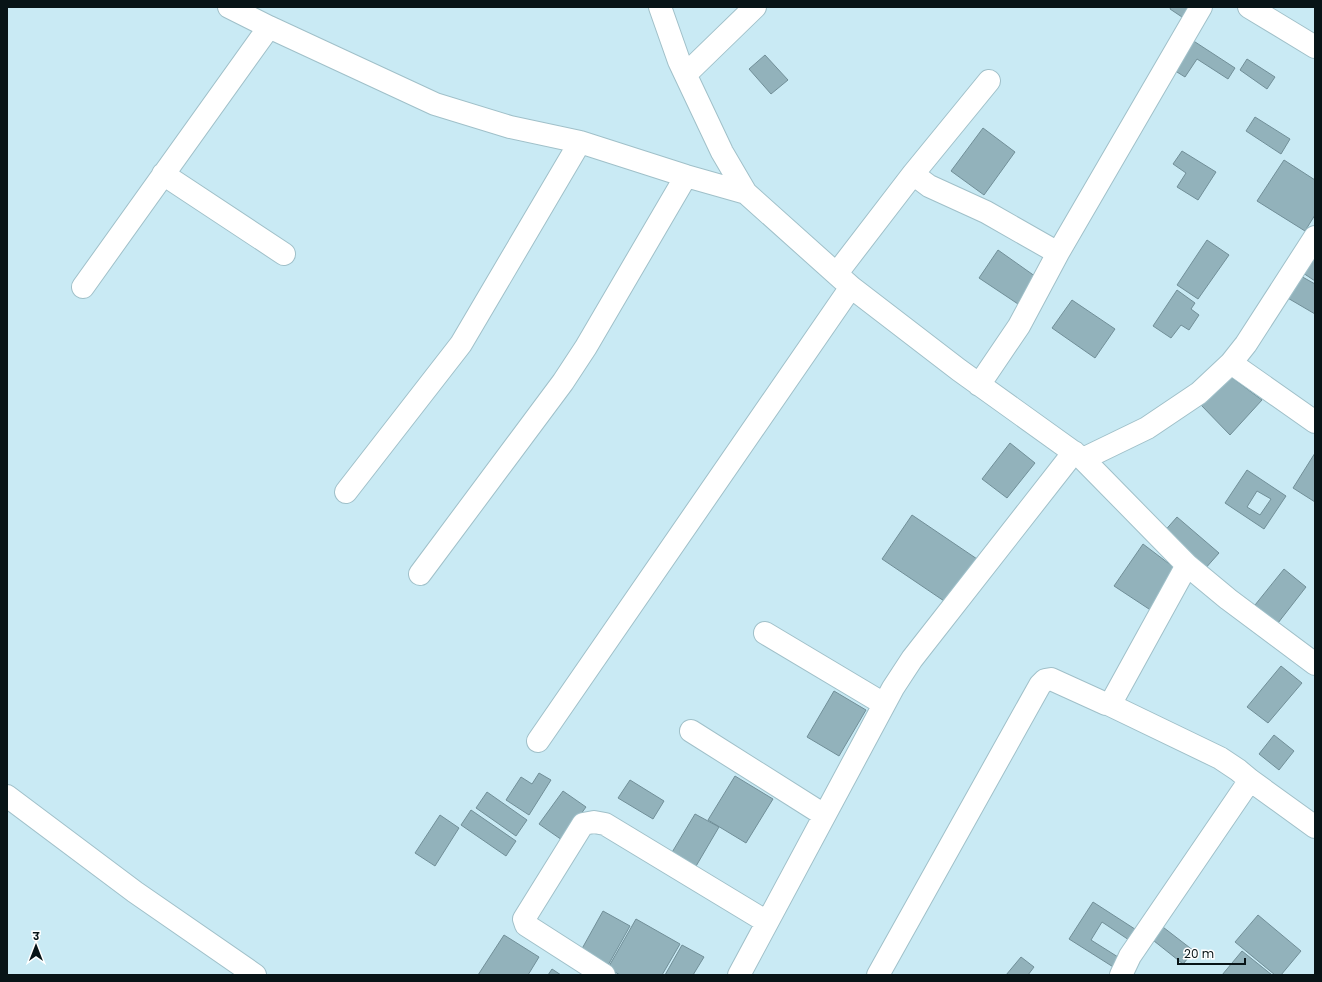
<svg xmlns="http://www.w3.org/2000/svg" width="1322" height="982" font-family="Poppins,'Noto Sans Devanagari',sans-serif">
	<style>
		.building { fill: #92b2bb; stroke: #718f98; fill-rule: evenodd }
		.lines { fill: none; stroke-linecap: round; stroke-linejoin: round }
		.minor-casing { stroke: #a0c0c9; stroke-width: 24 }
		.minor { stroke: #fff; stroke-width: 22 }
	</style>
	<rect width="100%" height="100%" fill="#c9eaf4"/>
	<path class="building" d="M1171 7H1198L1188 21 1170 9Z
		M1189 38 1235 68 1228 79 1197 59 1185 77 1169 67Z
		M765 55 788 80 771 94 749 69Z
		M1247 59 1275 77 1267 89 1240 70Z
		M1255 117 1290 139 1281 154 1246 131Z
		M983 128 1015 152 984 195 951 171Z
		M1182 151 1216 172 1198 200 1177 187 1186 173 1173 164Z
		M1284 160 1315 180V215L1305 231 1257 201Z
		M1207 240 1229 255 1198 299 1177 285Z
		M998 250 1039 279 1021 306 979 278Z
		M1315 256V281L1303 273Z
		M1299 275 1315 284V314L1286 297Z
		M1177 290 1195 303 1191 309 1199 315 1189 330 1181 325 1171 338 1153 326Z
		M1072 300 1115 329 1095 358 1052 328Z
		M1231 377 1262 400 1230 435 1201 405Z
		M1010 443 1035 463 1007 498 982 479Z
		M1315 453V502L1293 488Z
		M1247 470 1286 496 1264 529 1225 503ZM1257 491 1271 499 1260 515 1247 507Z
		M912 515 980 561 950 605 882 559Z
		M1177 517 1219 553 1204 570 1162 534Z
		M1143 544 1176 569 1152 611 1114 586Z
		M1284 569 1306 587 1278 623 1255 605Z
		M1281 666 1302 683 1268 723 1247 707Z
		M834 691 866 710 839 756 807 737Z
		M1274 735 1294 751 1279 770 1259 754Z
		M539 773 551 780 529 815 506 800 521 777 532 784Z
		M735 776 773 799 746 843 708 820Z
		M630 780 664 801 653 819 618 798Z
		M563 791 586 807 562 840 539 824Z
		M487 792 527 820 516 836 476 808Z
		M471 810 516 841 506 856 461 825Z
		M695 814 719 827 692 873 668 859Z
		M440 815 459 828 435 866 415 853Z
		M1093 902 1141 933 1118 970 1069 939ZM1102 922 1129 940 1118 957 1091 940Z
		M603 911 630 926 606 969 579 954Z
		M1258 915 1301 951 1281 975H1275L1235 942Z
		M636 919 680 944 662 975H620L608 968Z
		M1159 924 1194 951 1183 964 1149 937Z
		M504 935 539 957 528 975H478Z
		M682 945 704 957 693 975H665Z
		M1242 951 1272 975H1222Z
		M1021 957 1034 967 1028 975H1006Z
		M552 969 561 975H548Z"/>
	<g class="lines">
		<defs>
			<path id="minor" d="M229 7 269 27 435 104 510 127 580 142 686 176 746 193
				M660 7 679 61 722 152 746 193 851 287 959 370 1083 459 1187 565 1228 599 1315 664
				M1249 7 1315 47
				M686 74 755 7
				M163 174 284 254
				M913 174 929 186 986 212 1058 253
				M837 273 913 174 989 81
				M83 287 269 27
				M1231 363 1315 422
				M979 385 1019 326 1058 253 1201 7
				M1083 459 1147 428 1199 393 1231 363 1246 344 1315 237
				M346 492 461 344 580 142
				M420 574 563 382 586 347 686 176
				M765 633 884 704
				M1108 704 1220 758 1238 770 1250 780 1315 827
				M691 731 824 815
				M538 741 851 287
				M7 796 135 892 255 975
				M604 975 526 925 524 919 583 824 594 822 605 824 767 922
				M739 975 893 688 912 659 1074 452
				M878 975 1040 685 1045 680 1051 679 1106 704 1111 703 1187 565
				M1121 975 1130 956 1250 780"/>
		</defs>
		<use href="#minor" class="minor-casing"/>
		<use href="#minor" class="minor"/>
	</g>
	<rect width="1322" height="982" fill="none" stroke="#081417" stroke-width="16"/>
	<g transform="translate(36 946)" stroke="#ffffff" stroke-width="3" paint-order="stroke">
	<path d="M0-3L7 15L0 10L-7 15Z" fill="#081417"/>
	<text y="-6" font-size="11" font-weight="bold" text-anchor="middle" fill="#081417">उ</text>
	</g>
	<path d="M1178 958v6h67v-6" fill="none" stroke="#081417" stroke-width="2"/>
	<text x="1184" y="958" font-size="12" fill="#081417" stroke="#ffffff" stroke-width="3" paint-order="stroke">20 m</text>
</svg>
